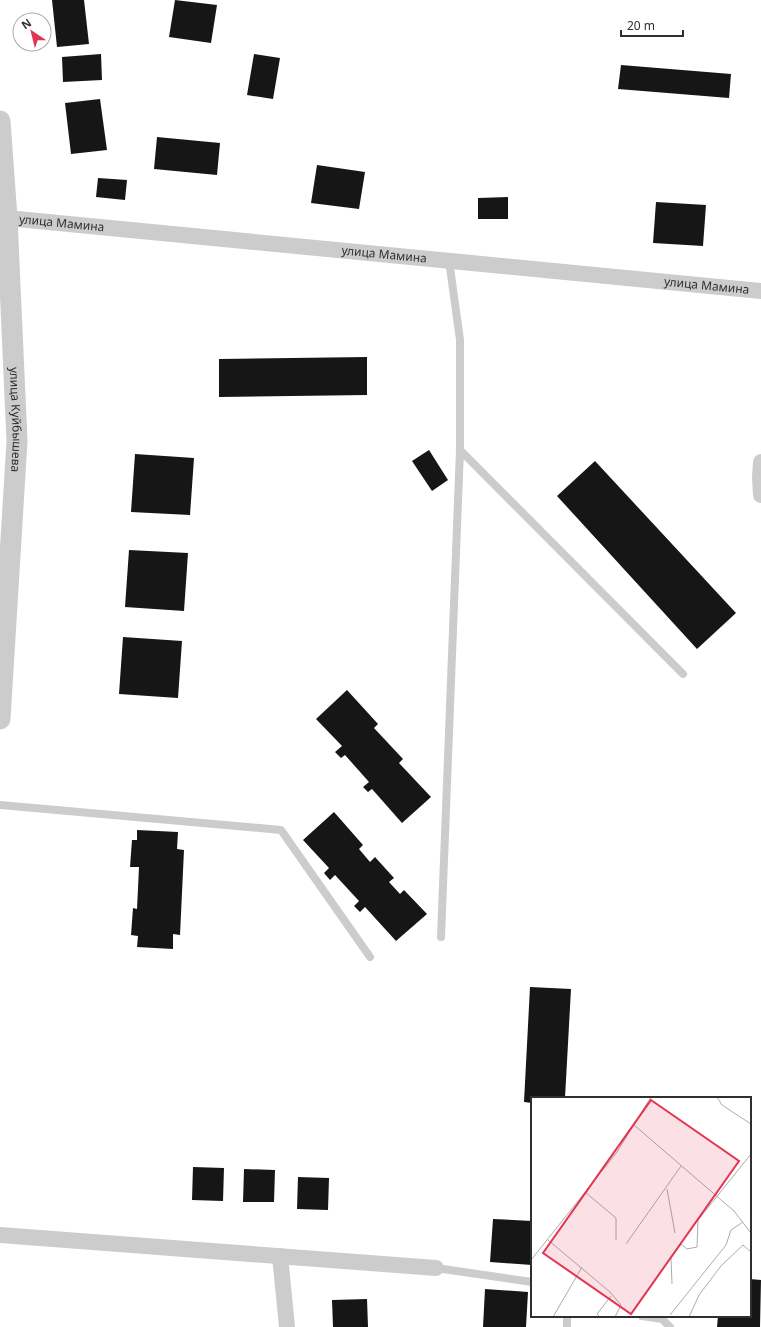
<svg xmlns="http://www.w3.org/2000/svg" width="761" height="1327" font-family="'Noto Sans',sans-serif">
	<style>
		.building { fill: #161616 }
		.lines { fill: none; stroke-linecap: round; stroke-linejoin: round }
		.service { stroke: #ccc; stroke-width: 8 }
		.minor { stroke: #ccc; stroke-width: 16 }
		.tertiary { stroke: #ccc; stroke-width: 21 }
		.labels { text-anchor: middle; stroke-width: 4; stroke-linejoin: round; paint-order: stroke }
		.street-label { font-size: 12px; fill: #2f2f2f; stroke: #fff }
		.inset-road { fill: none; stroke: #acacac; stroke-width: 1 }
		.view { fill: #e33551; fill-opacity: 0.15; stroke: #e33551; stroke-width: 2 }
		.inset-edge { fill: none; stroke: #2f2f2f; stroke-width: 2 }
	</style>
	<rect width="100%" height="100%" fill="#fff"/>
	<path class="building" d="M52 0H84L89 44 57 47Z
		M175 0 217 5 211 43 169 37Z
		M101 54 102 80 63 82 62 57Z
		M254 54 280 58 273 99 247 95Z
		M621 65 731 74 729 98 618 89Z
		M100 99 107 150 71 154 65 103Z
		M157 137 220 143 217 175 154 169Z
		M317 165 365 172 359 209 311 203Z
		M98 178 127 180 125 200 96 197Z
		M508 197V219H478V198Z
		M656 202 706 205 703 246 653 243Z
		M367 357V395L219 397V359Z
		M429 450 448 480 432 491 412 461Z
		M135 454 194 458 190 515 131 512Z
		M595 461 736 613 697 649 557 496Z
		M129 550 188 553 184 611 125 607Z
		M123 637 182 641 178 698 119 694Z
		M347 690 378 724 374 728 403 759 399 763 431 797 402 823 372 789 368 792 363 787 369 782 345 755 341 758 335 752 342 746 316 719Z
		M334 812 363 845 359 849 370 862 375 857 394 878 389 882 400 894 404 890 427 914 396 941 365 907 360 912 354 906 359 901 335 875 330 880 324 873 329 868 303 840Z
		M137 830 178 832 177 849 184 850 180 935 173 934V949L137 947 138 936 131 935 133 908 137 909 139 867H130L132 840H137Z
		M530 987 571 989 565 1098H532V1103L524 1102Z
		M193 1167 224 1168 223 1201 192 1200Z
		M244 1169 275 1170 274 1202H243Z
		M298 1177 329 1178 328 1210 297 1209Z
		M493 1219 532 1221V1265L490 1262Z
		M750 1279 761 1280 760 1327H717L718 1316H750Z
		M485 1289 528 1292 526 1327H483Z
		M367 1299 368 1327H333L332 1300Z"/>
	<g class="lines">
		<path class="service" d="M460 450 683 674
			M0 805 281 830 370 957
			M441 937 460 450V340L449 260
			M436 1268 532 1282
			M642 1316 662 1319 670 1327
			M567 1327V1316"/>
		<g class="minor">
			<path id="s1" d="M7 218 761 291"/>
			<path d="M761 462 760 477 761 495"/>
			<path d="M0 1235 436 1268"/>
			<path d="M280 1256 287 1327"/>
		</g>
		<path class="tertiary" id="s2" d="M0 121 7 218 17 441 0 719"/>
	</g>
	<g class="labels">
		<g class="street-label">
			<text dy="4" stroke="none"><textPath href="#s1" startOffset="55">улица Мамина</textPath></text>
			<text dy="4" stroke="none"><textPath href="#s1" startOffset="379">улица Мамина</textPath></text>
			<text dy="4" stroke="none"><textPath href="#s1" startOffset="703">улица Мамина</textPath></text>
			<text dy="4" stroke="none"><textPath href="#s2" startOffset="299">улица Куйбышева</textPath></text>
		</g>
	</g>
	<g transform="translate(531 1097)">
		<rect width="220" height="220" fill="#fff"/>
		<path class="inset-road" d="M186 0 191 8 220 27M103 28 203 114 220 136M136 92 144 136M54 95 85 121V143M17 143 79 195 90 208 84 220M95 147 150 69M0 163 86 55 120 0M141 187 140 161 150 147 156 152 166 150 167 123 220 57M139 218 195 148 200 133 212 125M22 220 51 170M69 220 66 217 80 199M158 220 168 198 190 169 212 148 220 155"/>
		<path class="view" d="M120 3 208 64 100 217 12 156Z"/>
		<rect width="220" height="220" class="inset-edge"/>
	</g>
	<g transform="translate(32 32) rotate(325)"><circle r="19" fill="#ffffff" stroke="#acacac"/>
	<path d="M0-3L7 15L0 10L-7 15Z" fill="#e33551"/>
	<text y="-6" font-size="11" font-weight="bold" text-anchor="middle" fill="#2f2f2f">N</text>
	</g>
	<path d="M621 30v6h62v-6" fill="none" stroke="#2f2f2f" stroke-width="2"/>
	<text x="627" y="30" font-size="12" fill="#2f2f2f" stroke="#ffffff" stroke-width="3" paint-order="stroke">20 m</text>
</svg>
